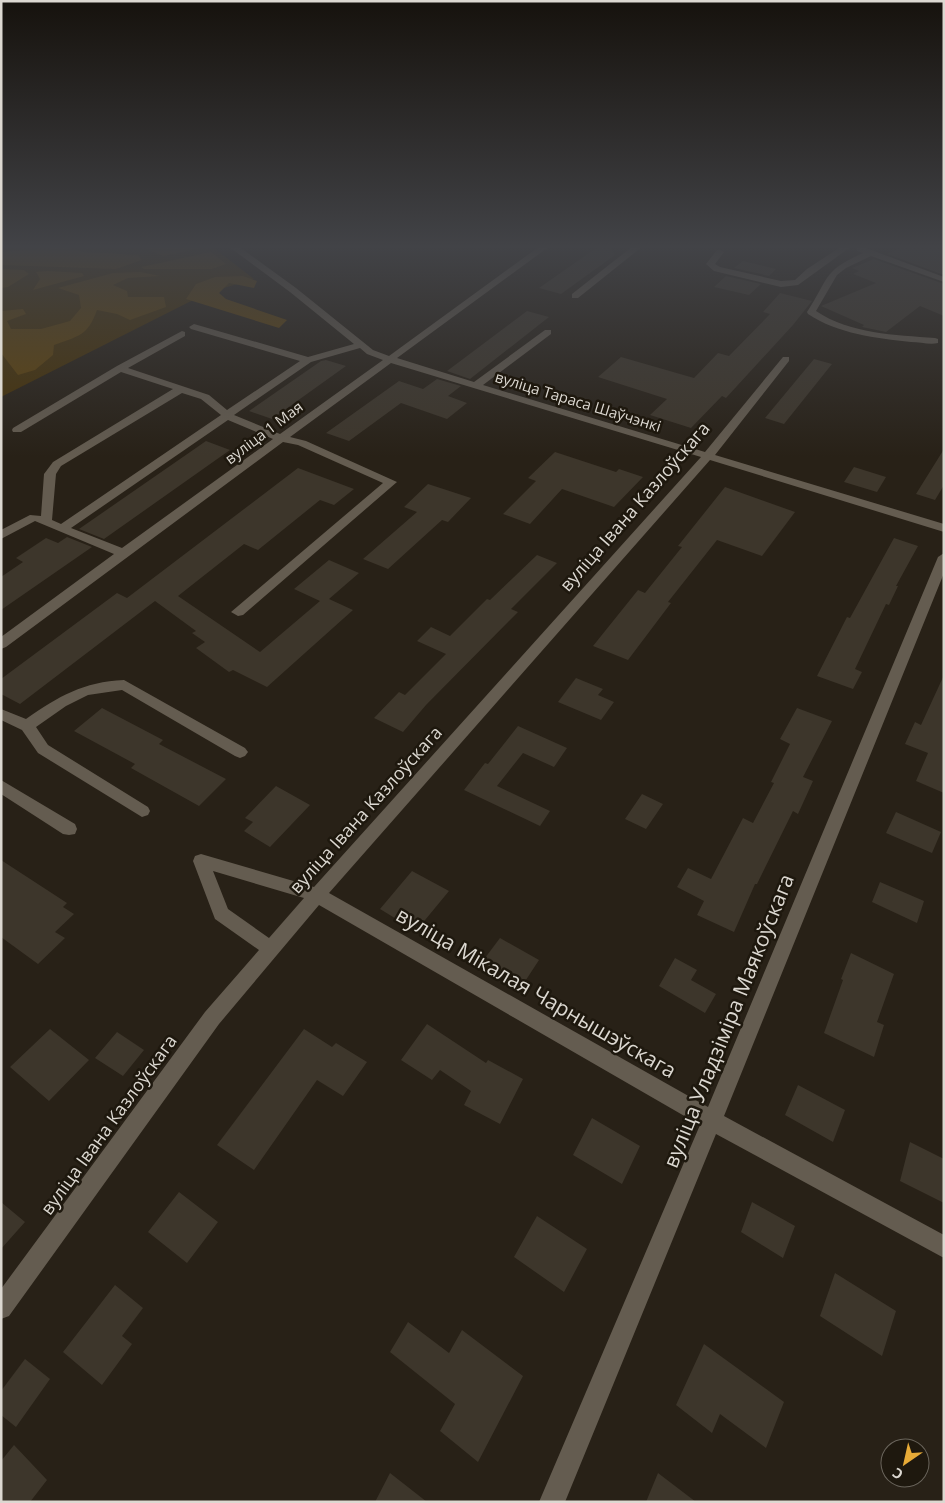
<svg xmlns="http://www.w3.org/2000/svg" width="945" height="1503" font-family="'Open Sans',sans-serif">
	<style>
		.green { fill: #483205 }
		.forest { fill: #634509 }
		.building { fill: #3d362b }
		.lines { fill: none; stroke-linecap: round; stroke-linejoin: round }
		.minor { fill: #645c50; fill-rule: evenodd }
		.labels { text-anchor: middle; stroke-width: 5; stroke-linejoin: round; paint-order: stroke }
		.far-street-label { font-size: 15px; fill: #dcd8d1; stroke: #1e180e }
		.street-label { font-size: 18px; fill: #dcd8d1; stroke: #1e180e }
		.near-street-label { font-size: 21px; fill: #dcd8d1; stroke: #1e180e }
	</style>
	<rect width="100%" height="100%" fill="#282117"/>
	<path class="green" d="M1 246H211L254 279 207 293 1 397Z"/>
	<path class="forest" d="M139 246H206L207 247 163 256Z
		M68 247 84 252 138 255 142 260 116 269 1 265V252Z
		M211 252 226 264 212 269H144L141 267Z
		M1 269 24 270 29 274 8 287 1 288Z
		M48 271 82 273 84 276 33 290 40 279 36 272Z
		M140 272 160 276 128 278 113 285 127 291 128 297H164L166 307 130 320 117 314 97 310C88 336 78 336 54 345L53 355 35 370 18 375 1 353V311L23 309 26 314 7 321 11 329H41L70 321 81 308 79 295 58 288 113 273Z
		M243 276 257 281 254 288 229 283 219 293 226 299 287 320 279 328 186 299 196 284 215 277Z"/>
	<path class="building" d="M599 246H609L615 255 561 294 539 288Z
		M905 246H944V275L887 254Z
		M874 259 944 284V316L920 306 886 332 862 327 864 325 821 306 876 283 853 274 859 271 852 268Z
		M743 261 776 269 769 276 734 268Z
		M726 276 761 284 749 295 714 287Z
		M780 293 812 301 793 325 726 398 722 396 691 428 650 415 667 399 598 377 621 357 694 378 718 353 729 356 770 314 763 312Z
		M527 311 549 317 470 379 447 371Z
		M814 359 832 364 784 424 765 418Z
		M326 360 346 366 272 419 249 411 321 361Z
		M437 379 461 386 448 396 467 403 447 419 401 403 349 441 326 433 399 381 423 389Z
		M206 441 230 450 104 539 79 529Z
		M944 449V485L935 500 916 494Z
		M555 452 616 472 619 469 643 477 614 507 562 489 530 524 503 514 536 481 528 478Z
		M854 467 886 477 877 492 844 482Z
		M298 468 354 489 334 505 320 500 258 550 244 544 178 596 260 652 320 601 294 589 329 560 359 573 329 599 353 610 267 687 233 670 229 672 196 648 205 642 192 633 196 631 155 601 20 704 1 694V679L117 593 127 598Z
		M428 484 471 498 448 522 442 520 388 569 363 559 417 512 404 507Z
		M725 487 795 512 762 556 717 540 668 602 671 603 628 660 593 646 638 590 645 593 682 547 678 546Z
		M67 537 92 547 1 610V577L23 562 16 558 46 538 58 543Z
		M894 538 918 546 896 586H898L889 605 886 604 855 669 862 672 853 689 817 676 847 617 850 618Z
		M537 555 557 563 511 609 518 612 426 705 403 732 374 718 399 692 405 695 446 654 417 641 431 627 450 636 487 599 490 600Z
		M944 675V793L916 781 928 753 905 744 915 722 921 725Z
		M576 678 603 689 598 695 614 702 601 720 558 702Z
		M102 708 163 740 159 744 226 779 199 806 131 768 135 764 74 731Z
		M797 708 832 721 803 777 813 781 798 814 793 811 757 884H755L734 932 697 915 704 901 677 887 688 868 711 879 743 818 753 823 774 783 771 782 790 744 780 739Z
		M518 726 567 748 554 767 523 753 497 786 550 811 540 826 464 790 485 763 488 764Z
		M276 786 310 805 270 847 244 831 253 822 245 818Z
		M642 794 663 804 646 829 625 819Z
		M896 812 941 832 932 853 886 833Z
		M1 860 67 903 63 907 74 914 55 932 65 938 38 964 1 937Z
		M412 871 449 891 416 931 380 909Z
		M880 882 924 901 917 923 872 902Z
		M500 938 539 960 522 986 482 962Z
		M851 953 894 974 877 1022 884 1025 874 1057 824 1033 843 980 841 979Z
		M675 958 697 970 691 980 716 994 705 1013 659 986Z
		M427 1024 486 1063 488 1060 523 1079 500 1124 464 1105 471 1091 440 1070 432 1080 401 1060Z
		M50 1029 89 1060 49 1101 10 1067Z
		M304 1029 332 1047 336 1043 367 1062 343 1096 317 1080 254 1170 217 1145Z
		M117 1032 144 1050 123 1076 95 1058Z
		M798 1085 845 1110 833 1142 785 1115Z
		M592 1118 640 1146 622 1184 573 1155Z
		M910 1142 944 1159V1203L900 1181Z
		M179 1192 218 1222 187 1263 148 1232Z
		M1 1202 25 1222 1 1249Z
		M752 1202 795 1226 783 1258 741 1232Z
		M537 1216 587 1249 564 1292 514 1257Z
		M835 1273 896 1311 882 1356 820 1316Z
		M115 1285 143 1308 122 1336 132 1344 102 1385 63 1352Z
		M408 1322 449 1353 462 1330 523 1376 478 1462 440 1431 455 1404 390 1352Z
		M704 1344 784 1402 766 1448 720 1414 712 1433 676 1405Z
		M25 1359 50 1379 16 1427 1 1415V1391Z
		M14 1445 47 1480 30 1502H1V1461Z
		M390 1473 427 1502H375Z
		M658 1473 696 1502H646Z"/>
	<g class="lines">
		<path class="minor" d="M228 246H238L296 288 373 350 389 356 540 246H550L397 358 474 382 545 330H551V334L483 385 705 452 783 357H789V361L715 455 944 524V532L710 460 329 893 708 1107 938 557 944 553V573L724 1116 944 1235V1258L716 1134 565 1502H539L700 1125 319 905 219 1024 9 1316 1 1319V1289L205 1012 259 950 215 919 193 861 195 856 201 854 314 887 701 457 391 363 290 437 306 441 397 482 243 615 238 616 231 612 383 483 298 445 283 442 6 647 1 649V637L114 554 35 521 1 539V530L30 515 41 516 44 474 53 462 173 389 121 372 21 432H13L12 430 13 428 117 366 182 331 185 332V336L128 368 209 395 227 410 300 361 191 329 189 327 194 324 308 357 354 344 290 292ZM360 348 367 354 383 360 280 434 234 415 311 362ZM182 393 201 399 221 415 61 524 52 520 56 474 61 466ZM228 420 273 439 122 548 71 528ZM213 871 304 898 269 938 228 909Z
			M633 246H643L578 298H572V294Z
			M842 246H852L798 285 781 287 714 271 706 264 717 250H720L724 252 715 264 720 267 781 281 795 280 807 269Z
			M857 247H863L944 277V282L871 256 846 268 837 275 816 311C850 334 895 335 935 338L938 339V343C930 345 920 342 911 342 876 338 838 334 808 314L807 312C829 279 822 271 863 253L857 251Z
			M124 680 245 748 248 752 245 756 240 758 235 756 122 690 88 695 66 706 36 727 48 745 148 807 150 811 148 815 142 817 38 753 22 730 1 720V709L26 719C59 696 83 682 124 680Z
			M1 780 75 824 77 829 75 834 69 835 63 834 1 794Z"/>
	</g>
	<linearGradient id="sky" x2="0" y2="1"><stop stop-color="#16120d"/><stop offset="0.54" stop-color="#424347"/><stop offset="1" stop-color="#424347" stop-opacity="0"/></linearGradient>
	<rect width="945" height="457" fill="url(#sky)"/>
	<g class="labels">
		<g class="far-street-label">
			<text transform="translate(578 402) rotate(17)" y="5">вуліца Тараса Шаўчэнкі</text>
			<text transform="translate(264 433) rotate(-37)" y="5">вуліца 1 Мая</text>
		</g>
		<g class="street-label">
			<text transform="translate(635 507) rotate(-49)" y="6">вуліца Івана Казлоўскага</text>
			<text transform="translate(366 810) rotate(-48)" y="6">вуліца Івана Казлоўскага</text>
			<text transform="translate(109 1125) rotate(-54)" y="6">вуліца Івана Казлоўскага</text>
		</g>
		<g class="near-street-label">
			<text transform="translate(536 993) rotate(30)" y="7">вуліца Мікалая Чарнышэўскага</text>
			<text transform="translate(729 1021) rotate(-68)" y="7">вуліца Уладзіміра Маякоўскага</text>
		</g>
	</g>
	<rect width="945" height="1503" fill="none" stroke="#dcd8d1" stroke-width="5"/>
	<g transform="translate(905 1463) rotate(214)"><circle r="24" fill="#1e180e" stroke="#6a655c"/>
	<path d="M0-4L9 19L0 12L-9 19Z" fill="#e8ab37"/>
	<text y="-8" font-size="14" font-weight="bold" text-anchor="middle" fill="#dcd8d1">С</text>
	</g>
</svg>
